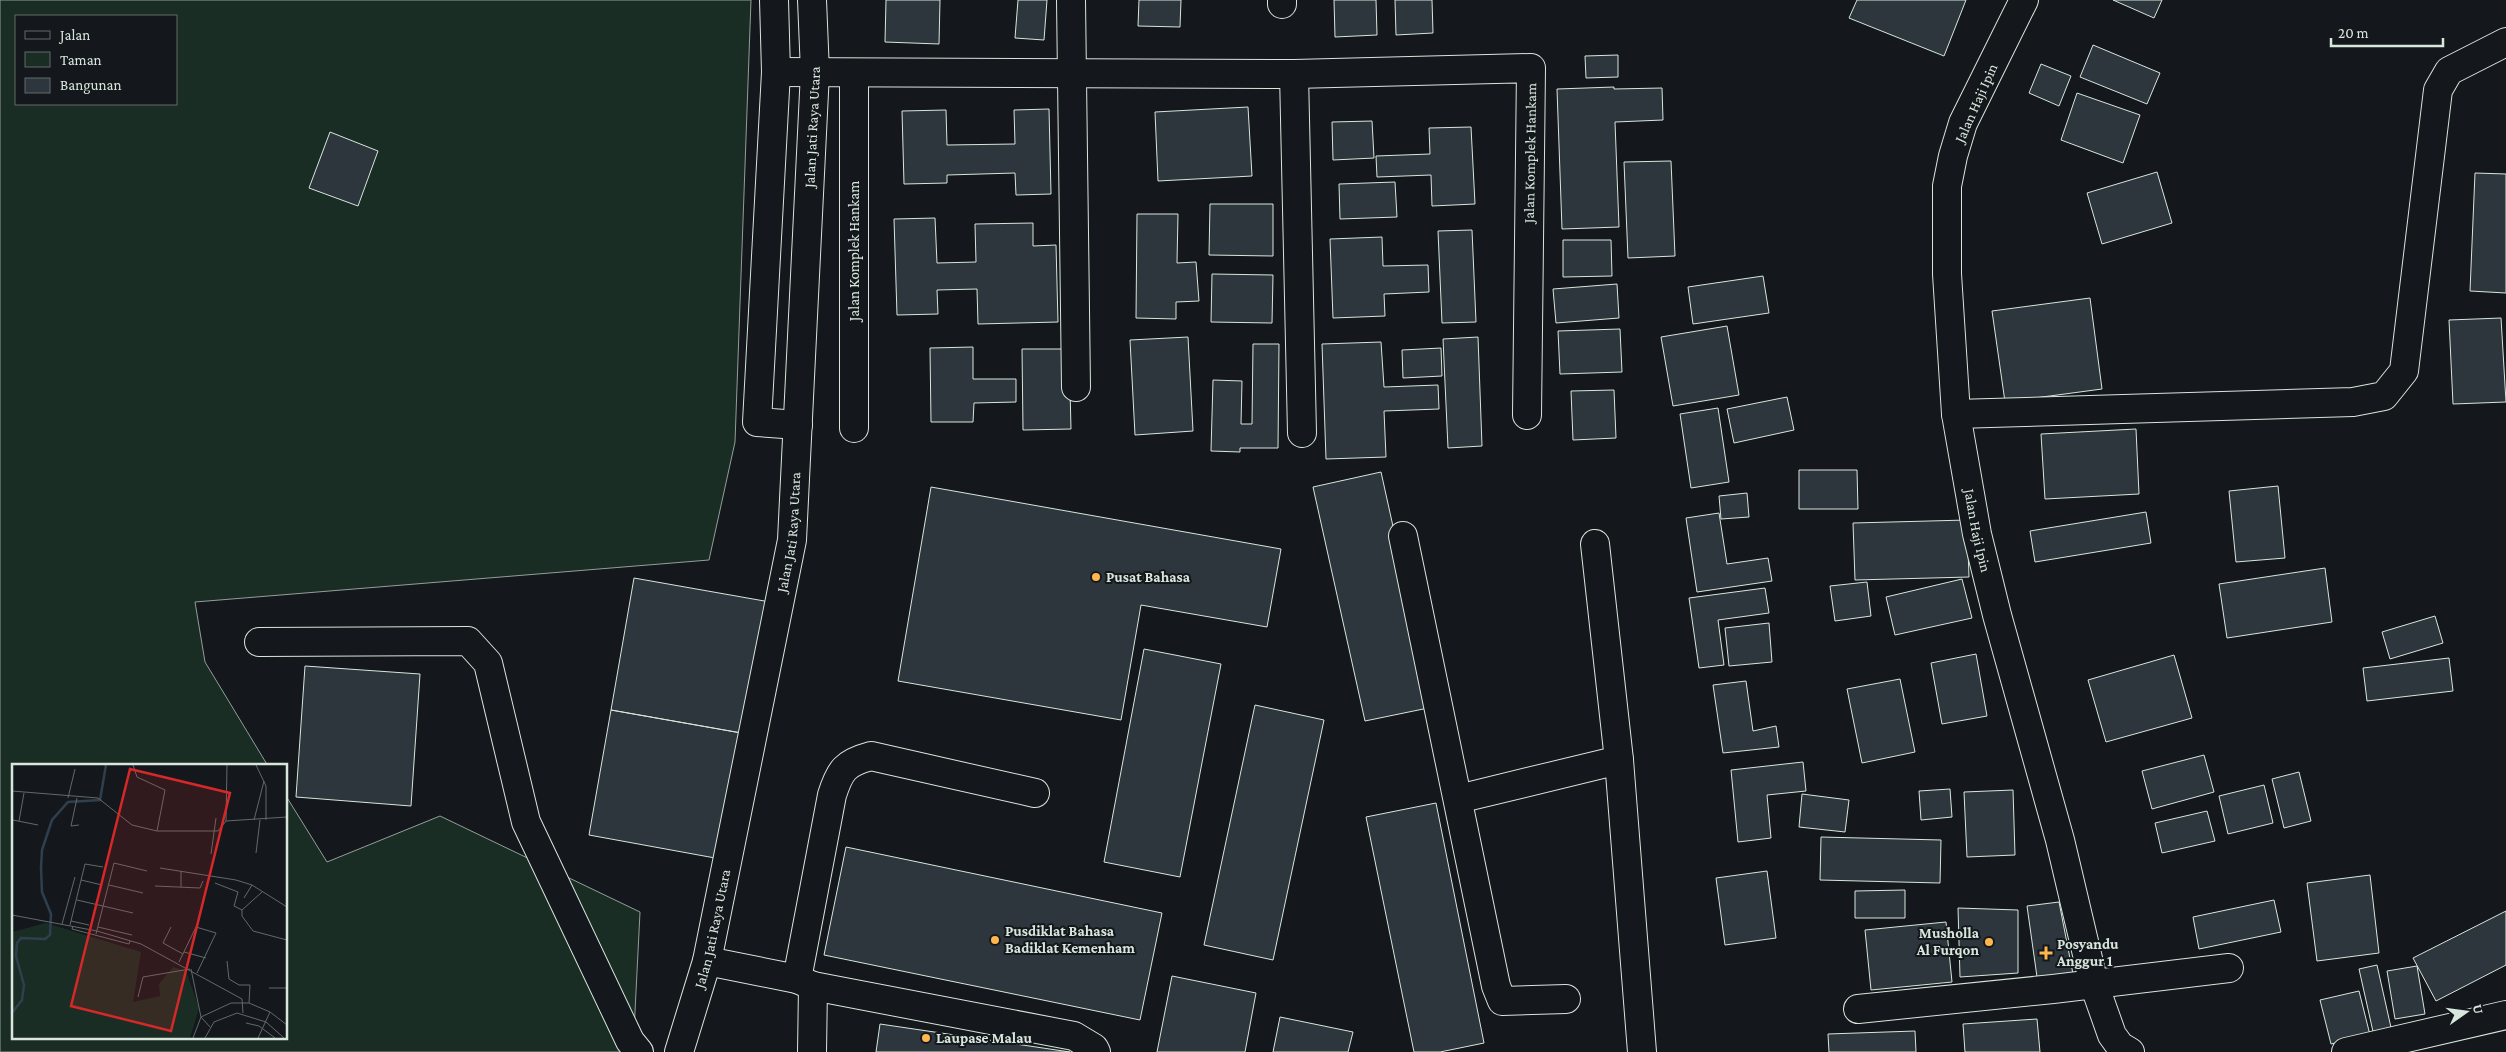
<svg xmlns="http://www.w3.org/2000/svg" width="2506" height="1052" font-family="'Crimson Pro',serif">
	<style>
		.green { fill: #1a2d24; stroke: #939e99; fill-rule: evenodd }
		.building { fill: #2c363c; stroke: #d8e6dc }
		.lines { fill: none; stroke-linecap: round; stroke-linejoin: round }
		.minor-casing { stroke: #d8e6dc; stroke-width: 30 }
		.minor { stroke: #14181c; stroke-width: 28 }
		.poi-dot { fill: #ffb74d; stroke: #14181c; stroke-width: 2 }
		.labels { text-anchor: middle; stroke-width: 4; stroke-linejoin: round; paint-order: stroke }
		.street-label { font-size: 15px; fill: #d8e6dc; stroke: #14181c }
		.poi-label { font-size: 15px; font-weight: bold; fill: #d8e6dc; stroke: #14181c; text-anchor: start }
		.inset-river { fill: none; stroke: #2f3f4d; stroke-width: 2.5 }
		.inset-road { fill: none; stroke: #626a69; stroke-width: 1 }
		.view { fill: #d62828; fill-opacity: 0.15; stroke: #d62828; stroke-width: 2.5 }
		.inset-edge { fill: none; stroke: #d8e6dc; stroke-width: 2.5 }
	</style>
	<rect width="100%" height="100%" fill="#14181c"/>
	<path class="green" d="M0 0H751L735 442 709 560 195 602 205 662 268 766H14V1038H286V796L327 862 440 816 640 912 633 1052H0ZM16 16H176V104H16Z"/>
	<path class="building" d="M886 0H940L939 44 885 42Z
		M1018 0H1047L1044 40 1015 38Z
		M1139 0H1181L1180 27 1138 26Z
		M1334 0H1376L1377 35 1335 37Z
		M1395 0H1432L1433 33 1396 35Z
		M1857 0H1966L1944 56 1849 18Z
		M2113 0H2162L2154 18Z
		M2093 45 2160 73 2147 104 2080 77Z
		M1618 55V77L1586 78 1585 56Z
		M2041 64 2071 76 2059 106 2029 93Z
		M1614 87V89L1662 88 1663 120 1615 122 1619 227 1562 229 1557 89Z
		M2077 93 2140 115 2123 163 2061 140Z
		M1248 107 1252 176 1158 181 1155 112Z
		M1049 109 1051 194 1016 195 1015 173 947 175V183L904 184 902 111 946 110 947 145 1015 144 1014 110Z
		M1372 121 1374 158 1333 160 1332 122Z
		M1471 127 1475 204 1432 206 1431 175 1377 177 1376 156 1430 154 1429 128Z
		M330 132 378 151 358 206 309 188Z
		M1671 161 1675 256 1628 258 1624 162Z
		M2157 172 2172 223 2102 244 2087 193Z
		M2475 173 2506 174V293L2470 291Z
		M1395 182 1397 217 1340 219 1339 184Z
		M1210 204H1273V256L1209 255Z
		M1137 214H1178L1177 263 1196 262 1199 301 1176 302V319L1136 318Z
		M935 218 937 263 976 262 975 224 1033 223V246L1056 245 1058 322 978 324 977 289 937 290 938 314 897 315 894 219Z
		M1472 230 1476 322 1442 323 1438 231Z
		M1382 237 1383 266 1428 265 1429 292 1384 294 1385 316 1333 318 1330 239Z
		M1563 240H1611L1612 276 1563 277Z
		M1212 274 1273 275 1272 323 1211 322Z
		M1763 276 1769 313 1693 324 1688 287Z
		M1617 284 1619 318 1556 323 1553 289Z
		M2090 298 2102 389 2005 402 1992 311Z
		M2501 318 2506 402 2453 404 2449 320Z
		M1727 326 1739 395 1673 406 1661 337Z
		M1620 329 1622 372 1560 374 1558 331Z
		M1188 337 1193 431 1135 435 1130 340Z
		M1478 337 1482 446 1448 448 1443 339Z
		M1381 342 1384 387 1438 385 1439 409 1384 411 1386 457 1326 459 1322 344Z
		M1253 344H1279L1278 448H1240V452L1211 451 1213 380 1242 381 1241 424H1252Z
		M973 347V379H1016V402L974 403 973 422H931L930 348Z
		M1441 348 1442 376 1403 378 1402 350Z
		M1022 349H1069L1071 429 1023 430Z
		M1614 390 1616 438 1573 440 1571 391Z
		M1787 397 1794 430 1734 443 1727 409Z
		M1718 408 1729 482 1691 488 1680 414Z
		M2136 429 2139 494 2045 499 2041 434Z
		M1799 470H1857L1858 509H1799Z
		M1381 472 1433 707 1365 721 1313 487Z
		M2278 486 2285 558 2236 562 2229 491Z
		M931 487 1281 549 1267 627 1141 605 1121 720 898 681Z
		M1747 493 1749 517 1721 519 1719 496Z
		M2146 512 2151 543 2035 562 2030 531Z
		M1719 513 1727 564 1768 558 1772 581 1697 592 1686 518Z
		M1967 520 1969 577 1855 580 1853 523Z
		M2325 568 2332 622 2227 638 2219 584Z
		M634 578 770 602 747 734 611 710Z
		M1962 579 1972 618 1895 635 1886 597Z
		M1867 582 1871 616 1835 621 1830 586Z
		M1765 588 1769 613 1718 620 1724 665 1699 668 1689 598Z
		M2435 616 2443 643 2390 659 2382 632Z
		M1769 623 1772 662 1729 666 1725 628Z
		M1144 649 1221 664 1180 877 1104 862Z
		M1976 654 1987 716 1942 724 1931 663Z
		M2174 655 2192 718 2106 742 2088 680Z
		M2449 658 2453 691 2367 701 2363 668Z
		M305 666 420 674 411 806 296 797Z
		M1900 679 1915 752 1862 763 1847 689Z
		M1746 681 1753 731 1776 726 1779 747 1723 753 1713 685Z
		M1255 705 1324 720 1273 960 1204 945Z
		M611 710 747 734 726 860 589 835Z
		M2204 755 2214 792 2152 809 2142 771Z
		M1803 762 1806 791 1767 795 1771 838 1738 842 1731 770Z
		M2299 772 2311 821 2284 828 2272 779Z
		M2264 785 2273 823 2228 834 2219 796Z
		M1950 789 1952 817 1921 820 1919 791Z
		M2013 790 2015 855 1967 857 1964 792Z
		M1802 794 1849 800 1845 832 1799 827Z
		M1436 803 1484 1043 1440 1052H1414L1366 817Z
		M2207 811 2215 841 2162 853 2155 823Z
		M1821 837 1941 840 1940 883 1820 880Z
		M846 847 1162 913 1140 1020 824 955Z
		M1767 871 1776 938 1725 945 1716 878Z
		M2370 875 2379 953 2317 961 2307 883Z
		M1905 890V918H1855V891Z
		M2274 900 2281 932 2199 949 2193 917Z
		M2059 902 2074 979 2038 984 2027 906Z
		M1958 908 2018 910V973L1960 977Z
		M2506 911V965L2436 1001 2413 958Z
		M1946 922 1952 982 1871 990 1865 930Z
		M2377 965 2392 1032 2374 1036 2359 969Z
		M2417 966 2425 1014 2395 1019 2387 971Z
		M1172 976 1256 993 1245 1052H1157Z
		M2359 991 2370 1035 2331 1044 2320 1000Z
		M1280 1017 1353 1032 1348 1052H1273Z
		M2037 1019 2040 1052H1965L1963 1024Z
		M880 1024 1070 1052H876Z
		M1915 1031 1916 1052H1829L1828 1034Z"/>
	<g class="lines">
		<defs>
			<g id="minor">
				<path d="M774 0 776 72 757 422 798 425"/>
				<path d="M1071 0 1076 387"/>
				<path d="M1282 0V4"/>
				<path id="s1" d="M2024 0 1963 123 1953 156 1947 186V274L1956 414 1977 534 1997 615 2060 840 2094 984 2112 1035 2120 1046 2130 1052"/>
				<path d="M776 72 1294 74 1531 68 1527 415"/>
				<path d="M854 73V428"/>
				<path d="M1294 74 1302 433"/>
				<path d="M1956 414 2353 402 2384 396 2404 371 2438 90 2449 71 2506 42"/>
				<path d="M1403 536 1496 986 1502 1001 1566 999"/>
				<path d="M1595 544 1619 760 1642 1052"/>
				<path d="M259 642 468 641 488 663 526 822 630 1041 639 1052"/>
				<path d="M1458 799 1619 760"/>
				<path d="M707 961 797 979 813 986 1074 1036 1094 1048 1096 1052"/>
				<path d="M797 979 832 795C840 770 845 763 871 756L1035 793"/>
				<path d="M1858 1009 2053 989 2229 968"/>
				<path id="s2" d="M679 1052 707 961 792 540 815 72 812 0"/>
				<path d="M812 1052 813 986"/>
				<path d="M2346 1052 2506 1015"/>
			</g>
		</defs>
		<use href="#minor" class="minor-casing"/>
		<use href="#minor" class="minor"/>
	</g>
	<g class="poi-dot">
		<circle cx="1096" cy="577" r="5"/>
		<circle cx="995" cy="940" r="5"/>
		<circle cx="1989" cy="942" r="5"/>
		<path d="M2043.5 945.5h5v5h5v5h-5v5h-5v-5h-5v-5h5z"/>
		<circle cx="926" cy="1038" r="5"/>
	</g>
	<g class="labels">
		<g class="street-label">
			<text transform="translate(1976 103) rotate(-66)" y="5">Jalan Haji Ipin</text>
			<text dy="5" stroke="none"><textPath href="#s2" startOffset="938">Jalan Jati Raya Utara</textPath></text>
			<text transform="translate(1530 153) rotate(-89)" y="5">Jalan Komplek Hankam</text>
			<text transform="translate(854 251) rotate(-90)" y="5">Jalan Komplek Hankam</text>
			<text dy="5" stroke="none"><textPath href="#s1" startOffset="549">Jalan Haji Ipin</textPath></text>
			<text dy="5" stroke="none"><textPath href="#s2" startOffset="532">Jalan Jati Raya Utara</textPath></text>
			<text dy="5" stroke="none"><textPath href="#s2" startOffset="128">Jalan Jati Raya Utara</textPath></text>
		</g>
		<g class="poi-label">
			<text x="1106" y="582">Pusat Bahasa</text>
			<text x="1005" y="936">Pusdiklat Bahasa<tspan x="1005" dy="17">Badiklat Kemenham</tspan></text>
			<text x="1979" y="938" text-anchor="end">Musholla<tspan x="1979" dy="17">Al Furqon</tspan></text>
			<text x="2057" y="949">Posyandu<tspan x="2057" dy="17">Anggur 1</tspan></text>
			<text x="936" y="1043">Laupase Malau</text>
		</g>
	</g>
	<g transform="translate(12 764)">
		<rect width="275" height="275" fill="#14181c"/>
		<path d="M34 159 129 188 121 238 148 232 147 220 161 203 174 207 187 244 178 274H0V168Z" fill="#1a2d24"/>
		<path class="inset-river" d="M0 249 10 236 12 221 4 192 5 179 9 174 33 175 38 171 39 150 30 128 29 104 30 86 40 56 56 38 88 36 94 1"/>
		<path class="inset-road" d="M121 1 125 13 153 26 145 67M244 1 254 22V56M0 27 86 34 120 61 145 67H206L214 57M56 34 63 5M65 34 59 62 67 61M1 56 26 61M242 56 252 17M7 57 12 29M214 57 275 53M214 57 215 1M244 89 248 56M199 90 204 54M148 104 224 116 240 121 275 143M69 116 90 121M203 119 226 128 222 142 230 146M97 121 131 129M143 122 188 124 191 117M169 123V107M250 128 230 146V152L241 167 275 176M232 134 240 121M65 136 121 149M0 151 85 167 129 180 230 235 231 249M59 157 77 161M50 160 63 113M58 161 73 100 91 103M61 162 60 165 117 180 118 177M86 163 120 171M159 163 151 179 171 190M84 170 102 99 135 107M172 188 194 194M215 197 217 215 227 221H238L237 239M167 198 184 163 204 169 185 209M179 205 189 253 198 263M257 224H275M126 233 131 213 178 205M234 259 247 262 263 274M181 274 189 253 219 239H237L258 248 275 261M193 274 202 258 225 249 254 258 272 274M246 274 258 248"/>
		<path class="view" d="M118 5 218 29 159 267 59 242Z"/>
		<rect width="275" height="275" class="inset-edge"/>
	</g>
	<rect x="15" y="15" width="162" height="90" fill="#14181c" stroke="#626a69"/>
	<rect x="25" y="31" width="25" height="8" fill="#14181c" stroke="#626a69"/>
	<text x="60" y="40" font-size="15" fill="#d8e6dc">Jalan</text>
	<rect x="25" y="52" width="25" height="15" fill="#1a2d24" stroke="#626a69"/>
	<text x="60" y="65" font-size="15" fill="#d8e6dc">Taman</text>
	<rect x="25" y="78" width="25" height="15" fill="#2c363c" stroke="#626a69"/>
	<text x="60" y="90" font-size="15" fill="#d8e6dc">Bangunan</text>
	<g transform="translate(2466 1012) rotate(76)" stroke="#14181c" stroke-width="4" paint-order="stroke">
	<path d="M0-4L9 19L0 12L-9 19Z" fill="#d8e6dc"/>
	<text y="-8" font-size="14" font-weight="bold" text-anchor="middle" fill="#d8e6dc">U</text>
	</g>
	<path d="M2331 38v8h112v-8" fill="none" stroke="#d8e6dc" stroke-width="2.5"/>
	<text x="2338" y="38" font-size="15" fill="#d8e6dc" stroke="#14181c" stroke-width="4" paint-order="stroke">20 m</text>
</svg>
